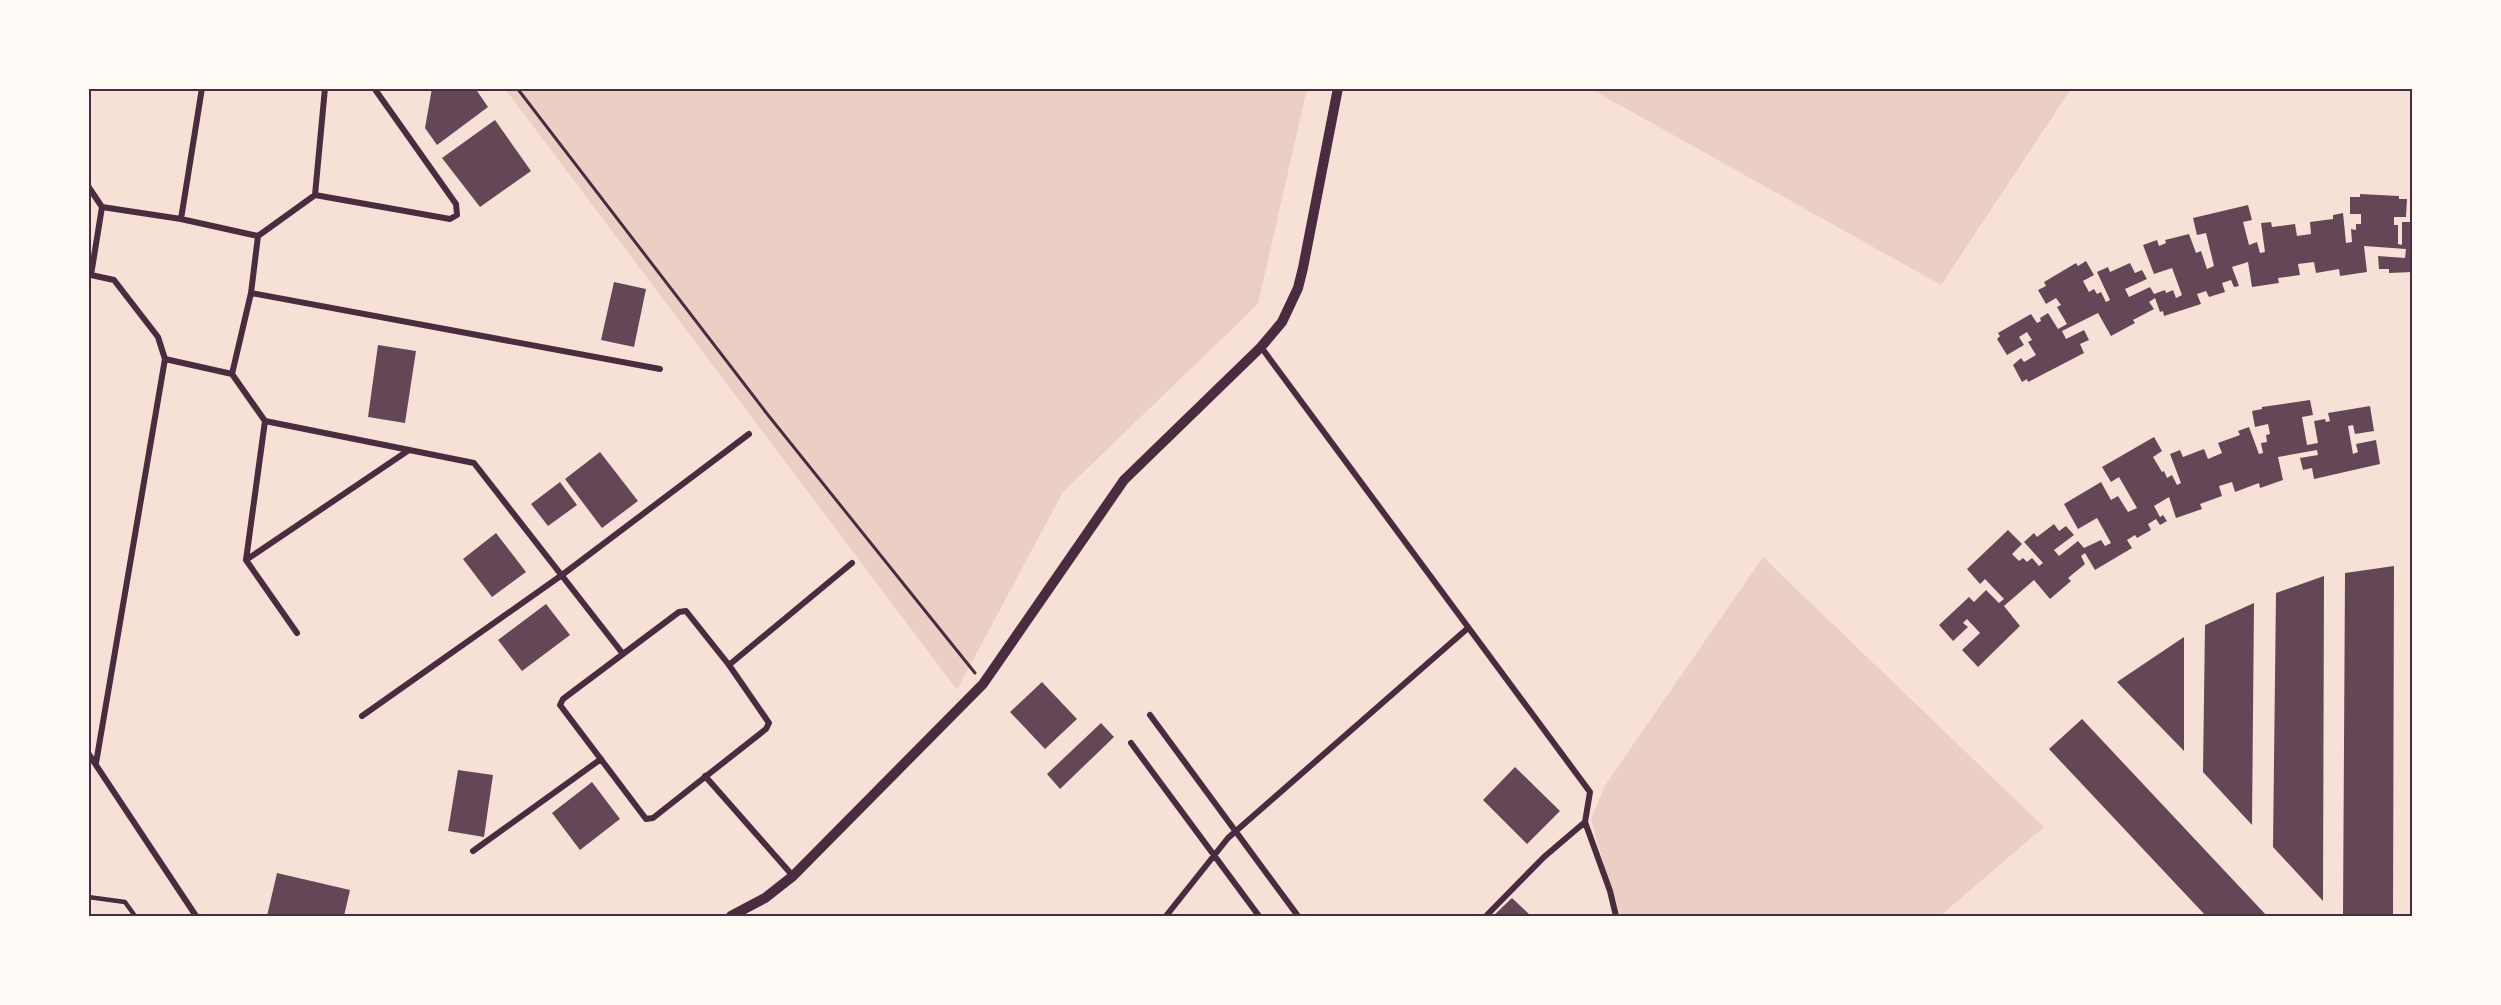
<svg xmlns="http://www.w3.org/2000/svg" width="2501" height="1005" font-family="'Playfair Display',serif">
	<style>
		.green { fill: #ebcfc5 }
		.building { fill: #644757 }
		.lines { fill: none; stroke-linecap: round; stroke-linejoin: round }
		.path { stroke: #4a2c40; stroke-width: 3 }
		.service { stroke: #4a2c40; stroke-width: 4.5 }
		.minor { stroke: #4a2c40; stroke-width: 6 }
		.tertiary { stroke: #4a2c40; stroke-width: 10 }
		.neatline { fill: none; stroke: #4a2c40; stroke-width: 2 }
	</style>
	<rect width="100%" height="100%" fill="#f7e1d7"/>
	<path class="green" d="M505 89H1307L1258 304 1063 492 957 690Z
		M1591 89H2071L1941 285Z
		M1763 557 2044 827 1940 916H1618L1591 819 1606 784Z"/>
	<path class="building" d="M432 88H475L488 107 437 145 425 128Z
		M495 120 531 171 480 207 442 158Z
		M2360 194 2399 196V199H2407L2406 217H2394V225H2398V244L2402 245V222H2412V272L2389 273V269H2379L2378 256 2405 258 2406 249 2364 246 2367 272 2340 276 2339 269 2316 273 2314 262 2298 264 2300 275 2278 278 2279 283 2252 287 2248 262 2232 267 2239 286 2234 287 2231 280 2222 283 2225 292 2209 297 2206 291 2197 294 2201 304 2164 316 2163 311 2160 312 2155 298 2149 302 2154 309 2133 320 2135 323 2111 336 2098 313 2062 331 2066 339 2084 330 2089 340 2080 344 2084 353 2028 382 2027 379 2022 382 2013 365 2021 358 2024 362 2036 355 2028 342 2032 340 2027 332 2019 337 2024 345 2007 355 1997 339 2000 336 1998 333 2031 314 2037 323 2041 321 2040 318 2048 313 2058 329 2067 324 2057 307 2061 305 2056 298 2046 304 2038 290 2046 286 2044 282 2076 263 2078 266 2086 261 2094 275 2083 281 2089 292 2094 289 2097 294 2101 292 2106 302 2110 300 2097 272 2108 267 2110 272 2130 263 2135 273 2142 270 2147 279 2125 289 2129 297 2150 287 2154 294 2165 290 2166 293 2173 290 2176 298 2182 295 2172 268 2154 274 2143 245 2157 240 2159 246 2166 243 2165 240 2189 234 2196 253 2201 251 2207 269 2214 266 2206 233 2197 235 2193 218 2248 205 2252 220 2243 222 2249 245 2257 242 2260 253 2265 252 2261 223 2271 222 2272 227 2295 224 2297 236 2311 234 2310 222 2333 219V215L2343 213 2346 243 2352 242 2351 229 2356 230V224H2361V214H2350V197H2360Z
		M614 282 646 289 634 347 601 340Z
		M378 345 416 351 405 423 368 417Z
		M2310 400 2313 415 2302 417 2307 445 2318 443 2314 421 2325 419 2326 422 2330 421 2328 413 2370 406 2374 431 2355 434 2353 425 2348 426 2353 454 2358 452 2356 444 2376 440 2380 464 2314 479 2312 468 2303 470 2300 458 2318 455 2317 450 2278 457 2283 480 2260 488 2259 483 2235 492 2232 482 2219 486 2222 496 2200 504 2202 509 2176 518 2169 497 2154 506 2160 517 2163 515 2167 521 2160 525 2156 519 2148 524 2151 530 2137 538 2135 535 2127 540 2132 548 2095 570 2085 553 2081 556 2085 564 2068 578 2071 581 2050 599 2034 580 2004 606 2020 626 1978 667 1962 650 1980 633 1967 619 1963 623 1968 627 1953 641 1939 625 1969 597 1974 602 1986 590 1999 603 2004 599 1985 579 1980 584 1967 569 2008 530 2022 544 2012 554 2019 561 2023 558 2027 562 2032 558 2039 566 2043 563 2024 542 2034 533 2037 537 2054 524 2059 531 2066 526 2074 535 2054 550 2059 556 2078 541 2084 548 2101 540 2105 546 2111 543 2097 518 2078 529 2064 504 2101 482 2111 500 2118 496 2128 512 2137 508 2119 477 2111 482 2102 467 2154 437 2162 451 2153 457 2162 472 2164 471 2167 478 2172 475 2177 485 2181 483 2170 454 2180 450 2183 457 2204 449 2208 459 2222 453 2218 443 2240 435 2238 431 2249 427 2259 454 2263 453 2261 443 2267 442 2266 435 2270 434 2268 424 2255 427 2252 411 2262 409V407Z
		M600 452 638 501 602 528 565 479Z
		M560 482 577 505 548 526 531 504Z
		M496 533 526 572 492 597 463 559Z
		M2394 566 2393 916H2343L2345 573Z
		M2324 576 2323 901 2273 847 2276 593Z
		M2254 603 2252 825 2203 772 2205 625Z
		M546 604 570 635 522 671 498 640Z
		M2184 637V751L2117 682Z
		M1042 682 1077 719 1045 749 1010 712Z
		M2082 719 2267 916H2206L2049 749Z
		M1101 723 1114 737 1060 789 1047 774Z
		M1515 767 1560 811 1527 844 1483 800Z
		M458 770 493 775 484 837 448 831Z
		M592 782 620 819 580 850 552 813Z
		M277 873 350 890 344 916H267Z
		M1512 898 1531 916H1493Z"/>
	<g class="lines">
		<path class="path" d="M517 88 768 415 975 673"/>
		<path class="service" d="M88 897 125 902 135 916"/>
		<path class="minor" d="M88 186 102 207
			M315 195 325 88
			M181 219 202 88
			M258 236 181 219 102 207 91 275 114 280 158 337 165 359 232 374 251 293 258 236 315 195 450 219 457 215 456 204 374 88
			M251 293 660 369
			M1261 347 1590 792 1585 822 1610 891 1616 916
			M232 374 265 421 246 560 297 633
			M265 421 474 463 623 654
			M246 560 409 450
			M686 611 729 665 769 723 766 729 653 818 646 819 560 705 563 699 679 612Z
			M729 665 852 563
			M1150 715 1298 916
			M362 716 562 575 749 434
			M1131 743 1259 916
			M88 753 196 916
			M96 763 165 359
			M705 776 793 876
			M473 851 601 759
			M1166 916 1228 838 1468 628
			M1486 916 1544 857 1585 822"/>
		<path class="tertiary" d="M731 916 765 898 793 876 983 684 1124 480 1261 347 1282 322 1298 288 1303 268 1338 88"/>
	</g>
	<rect width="2501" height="1005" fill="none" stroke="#fffaf5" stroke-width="180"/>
	<rect x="90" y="90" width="2321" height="825" class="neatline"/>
</svg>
